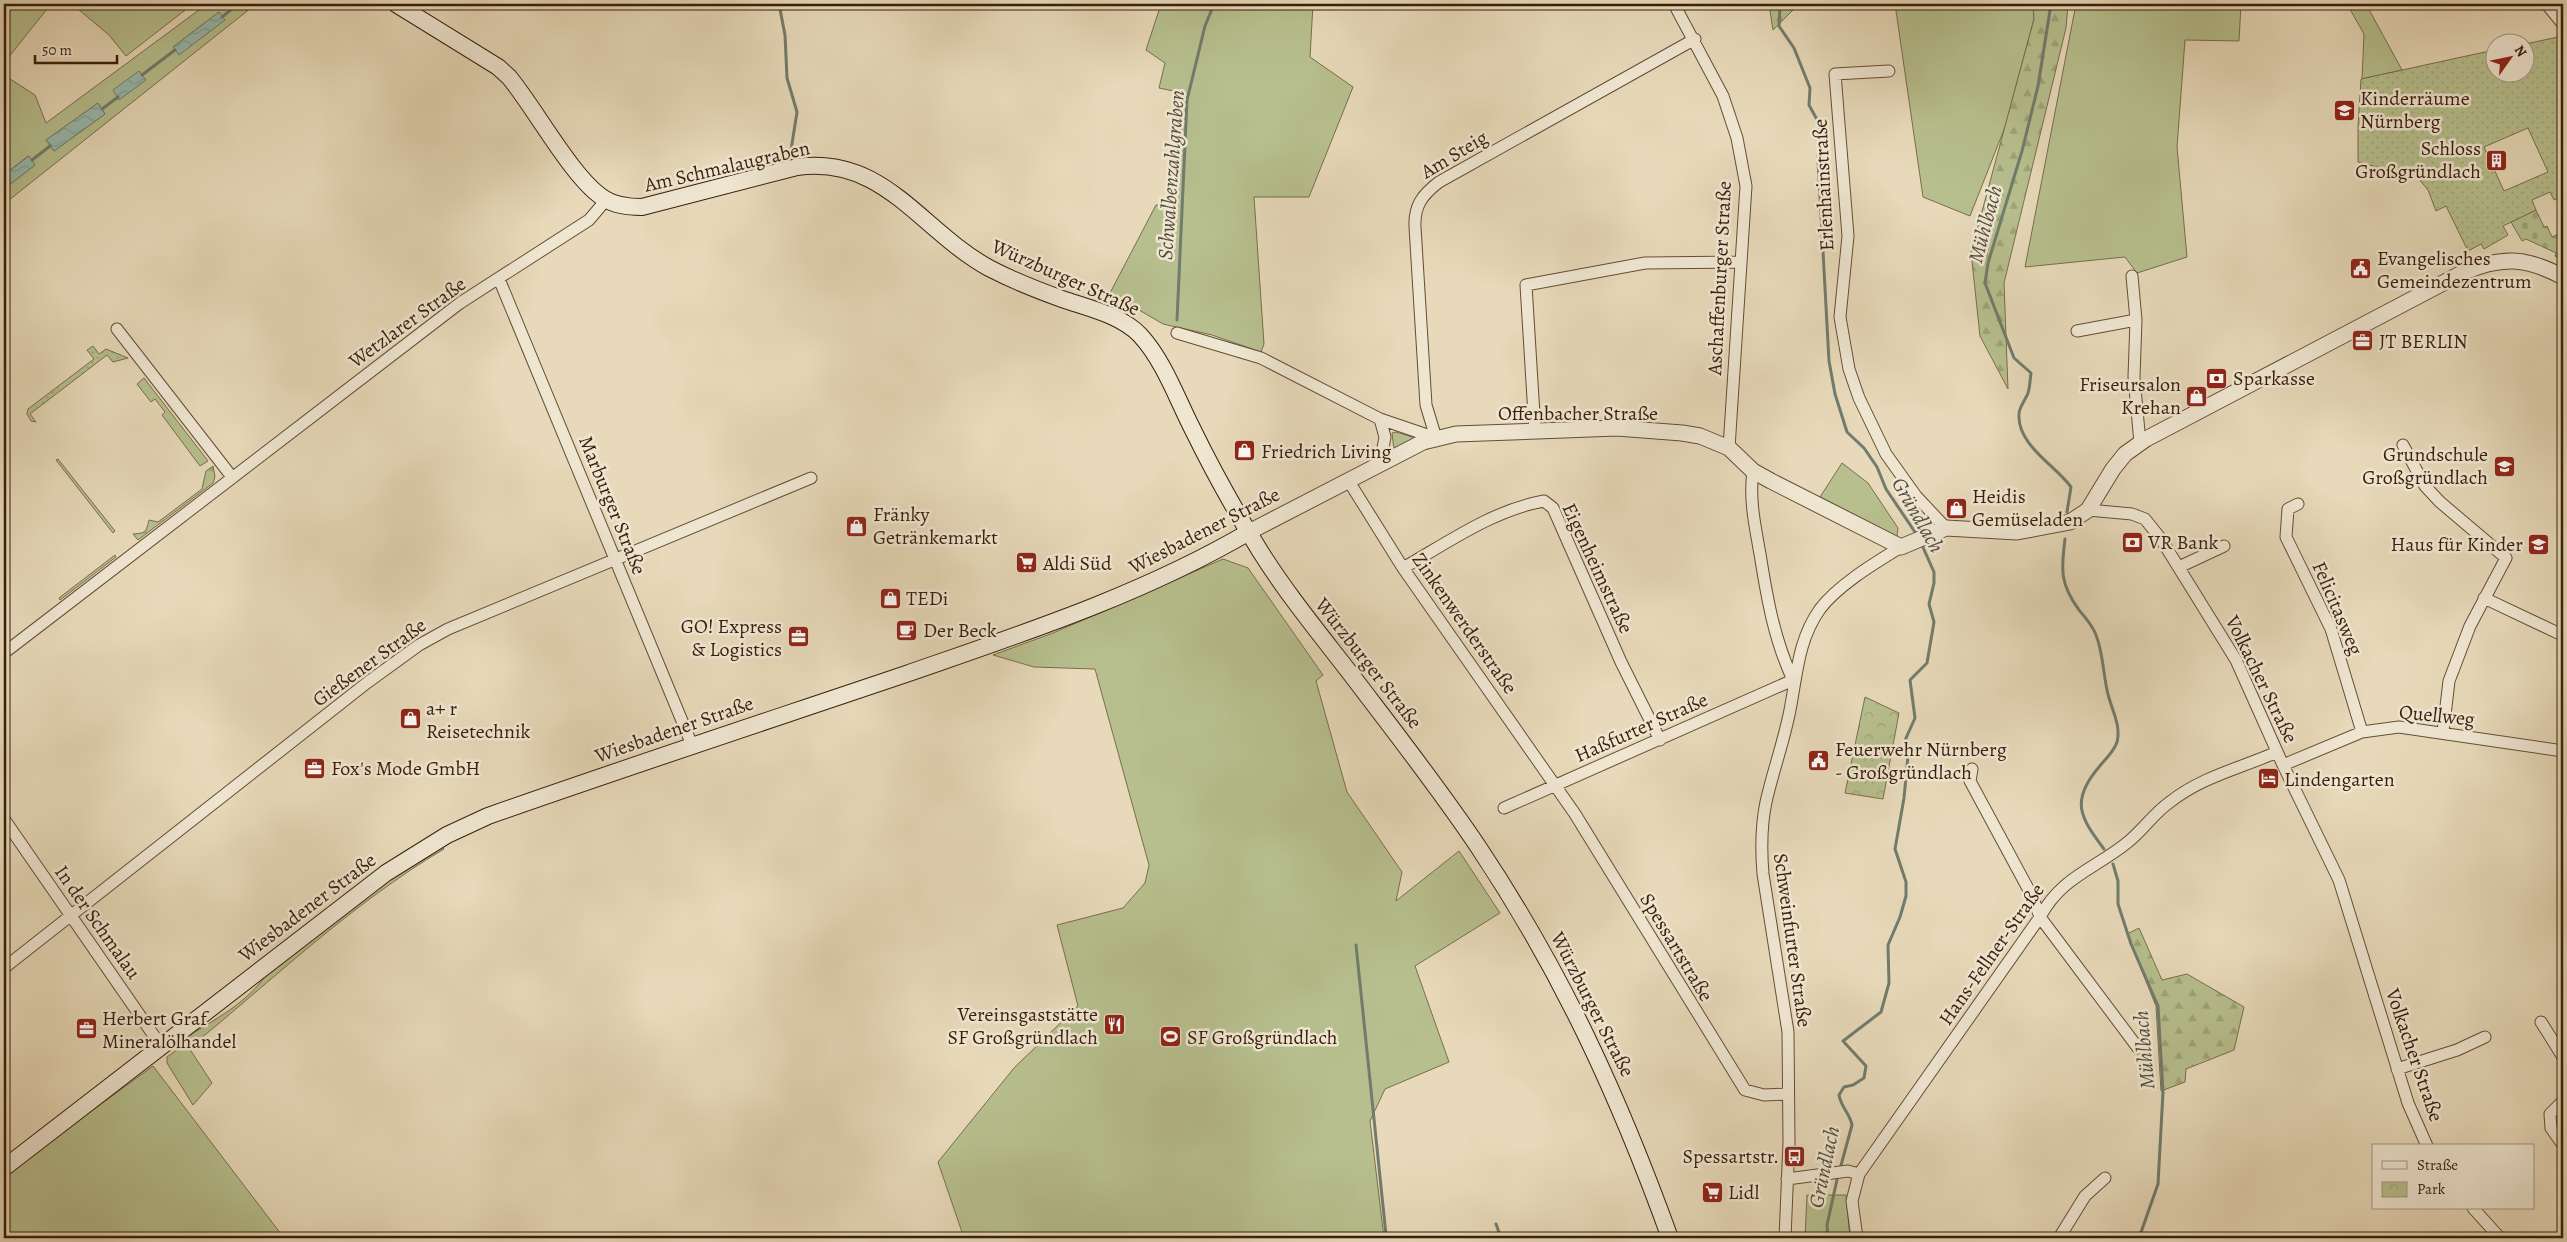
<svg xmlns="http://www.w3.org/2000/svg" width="2567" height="1242" font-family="Alegreya,serif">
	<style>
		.grass { fill: #b7bf8e; stroke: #786e4c; fill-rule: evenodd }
		.forest { fill: url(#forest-firs); stroke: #786e4c }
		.cemetery { fill: url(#cemetery-stones); stroke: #786e4c }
		.park { fill: url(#park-crowns); stroke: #786e4c }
		.garden { fill: url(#garden-dots); stroke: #786e4c; fill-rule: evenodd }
		.water { fill: url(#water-waves); stroke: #717c6d }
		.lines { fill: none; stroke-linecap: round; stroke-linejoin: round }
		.stream { stroke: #717c6d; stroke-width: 3 }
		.minor-casing { stroke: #644d36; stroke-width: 13 }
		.tertiary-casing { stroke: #644d36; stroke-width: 17 }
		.secondary-casing { stroke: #391e0b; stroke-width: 18 }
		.minor { stroke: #efe6d2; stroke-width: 11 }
		.tertiary { stroke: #efe6d2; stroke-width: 15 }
		.secondary { stroke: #efe6d2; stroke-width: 16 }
		.labels { text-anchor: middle; stroke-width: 5; stroke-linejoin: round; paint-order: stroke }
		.poi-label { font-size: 20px; fill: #391e0b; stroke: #efe6d2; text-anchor: start }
		.street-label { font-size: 20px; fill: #391e0b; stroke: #efe6d2 }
		.water-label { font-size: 21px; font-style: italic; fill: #554d3c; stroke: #efe6d2 }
	</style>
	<defs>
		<pattern id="forest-firs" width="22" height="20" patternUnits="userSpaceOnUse" patternTransform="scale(1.25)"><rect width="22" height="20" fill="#b7bf8e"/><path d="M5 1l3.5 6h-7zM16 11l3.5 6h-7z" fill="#9ea479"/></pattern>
		<pattern id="cemetery-stones" width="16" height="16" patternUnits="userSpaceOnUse" patternTransform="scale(1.25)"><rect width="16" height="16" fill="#b7bf8e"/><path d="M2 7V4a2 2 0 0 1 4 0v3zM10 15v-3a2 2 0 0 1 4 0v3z" fill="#9ea479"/></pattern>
		<pattern id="park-crowns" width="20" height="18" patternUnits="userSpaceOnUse" patternTransform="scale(1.25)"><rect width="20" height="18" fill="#b7bf8e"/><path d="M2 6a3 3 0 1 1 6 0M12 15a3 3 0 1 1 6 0" fill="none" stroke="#9ea479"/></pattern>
		<pattern id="garden-dots" width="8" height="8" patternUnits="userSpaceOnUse" patternTransform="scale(1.25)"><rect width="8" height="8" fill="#b7bf8e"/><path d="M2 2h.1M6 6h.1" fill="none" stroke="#9ea479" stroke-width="1.8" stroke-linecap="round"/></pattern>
		<pattern id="water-waves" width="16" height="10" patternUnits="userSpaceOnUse" patternTransform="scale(1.25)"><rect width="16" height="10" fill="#97baae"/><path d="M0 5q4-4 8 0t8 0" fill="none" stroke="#839f94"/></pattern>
	</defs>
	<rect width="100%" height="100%" fill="#e7d9b9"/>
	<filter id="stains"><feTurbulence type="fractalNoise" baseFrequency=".004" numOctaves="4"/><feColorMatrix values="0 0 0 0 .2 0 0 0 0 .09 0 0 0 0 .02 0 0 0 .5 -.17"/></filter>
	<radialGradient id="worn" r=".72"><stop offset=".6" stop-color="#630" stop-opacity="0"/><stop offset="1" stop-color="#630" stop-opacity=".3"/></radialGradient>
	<path class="grass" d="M4 4H51L4 63Z
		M72 4H193L126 56 109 35Z
		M207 4H238L240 7 245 4H256L4 204V189L35 165 28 156 4 175V75L35 95 46 123ZM219 12 224 20 179 54 173 47ZM98 103 105 114 54 151 46 140Z
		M1161 4H1313L1310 57 1353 87 1309 197H1254L1264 344 1261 352 1212 335 1163 324 1110 293 1156 205H1176L1183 93 1159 88 1165 63 1146 50Z
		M1895 4H2033L2034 19 2005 127 1970 216 1923 197Z
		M2076 4H2241L2239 41 2185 40 2177 147 2187 257 2137 273 2125 257 2025 267Z
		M2347 4H2366L2402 70 2362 79 2364 34Z
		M144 378 205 457 208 461 200 466 162 415 165 412 155 399 151 402 137 384Z
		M1396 432 1412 437 1413 440 1394 450 1392 433Z
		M58 459 115 531 113 533 56 460Z
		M1842 463 1868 483 1898 528 1897 537 1820 497Z
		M115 555 116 557 60 600 59 598Z
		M1223 559 1248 568 1323 675 1316 681 1347 792 1402 872 1396 901 1459 851 1500 913 1415 966 1449 1062 1385 1089 1370 1121 1384 1238H964L938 1162 1014 1068 1078 1006 1057 925 1123 908 1145 883 1149 865 1095 669 1034 667 993 655 1053 633Z
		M441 846 444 849C351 904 273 980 189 1048L212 1083 193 1105 167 1063V1057L178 1049 176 1044C207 1023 244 1007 266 975L403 869Z
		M153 1066 284 1238H4V1175Z
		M1807 1195H1846L1850 1238H1805Z"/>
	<path class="forest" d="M1769 4H1799L1773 30Z
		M2033 4H2068L2066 28 2004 283 2008 389 1980 336 1971 252 2034 19Z
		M213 466 215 477 213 483 138 540 133 534C145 533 146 533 149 520L158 522 202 489 206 471Z
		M2139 928 2162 980 2187 974 2244 1007 2234 1050 2186 1069 2185 1082 2161 1091 2156 1006 2127 934Z"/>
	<path class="cemetery" d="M2536 210 2544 227 2547 226 2552 237 2563 232V260L2555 256 2556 253 2526 239 2522 241 2511 222Z"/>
	<path class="park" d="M1865 697 1899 713 1883 799 1845 793Z"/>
	<path class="garden" d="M2563 36V196L2554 200 2550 192 2532 200 2536 210 2503 226 2508 235 2484 249 2481 244 2468 251 2446 206 2436 211 2428 190 2418 178 2358 162V127L2361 79 2494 50V72H2524L2525 44ZM2528 128 2548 172 2504 191 2484 147Z
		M93 346 99 354 106 349 128 358 113 362 107 355 30 414 36 422 31 421 27 414 28 409 94 359 87 350Z"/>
	<path class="water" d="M219 12 225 20 179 55 173 47Z
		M139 71 146 80 119 100 113 90Z
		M98 103 105 114 54 151 46 140Z
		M29 156 35 165 4 189V175Z"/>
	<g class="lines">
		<path class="stream" d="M779 4 785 35 787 78 797 112 791 150
			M1780 4 1779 26 1794 48 1810 88 1809 105 1820 125 1818 160 1829 361 1835 394 1847 432 1864 448 1877 467 1886 489 1917 535
			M2051 4 2038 86 2022 151 1988 263 1985 283 2014 358 2031 373C2030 380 2030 387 2028 393 2026 399 2019 407 2019 414 2017 445 2055 465 2071 487L2067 512
			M222 17 238 4
			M142 75 175 50
			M102 109 118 97
			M32 160 50 146
			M1177 320 1187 100 1205 26 1214 4
			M2065 539C2061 570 2060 584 2079 610 2085 617 2093 626 2096 635 2104 655 2103 678 2109 698 2113 712 2121 727 2117 742 2114 752 2105 759 2099 767 2070 801 2080 817 2104 849
			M2113 864 2118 881V904L2131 944 2158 1006 2163 1092 2158 1184 2139 1238
			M1356 945 1386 1235 1406 1238
			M1840 1169 1852 1125C1850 1114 1841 1107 1839 1095L1844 1087 1853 1085 1864 1078 1866 1066 1843 1041 1881 1012 1889 983 1888 945 1900 917 1906 896V882L1895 849 1904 798 1908 756 1906 738 1915 718 1910 680 1927 663 1934 622 1929 604 1934 583V572L1921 543
			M1496 1224 1501 1238
			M1828 1238 1827 1225 1838 1175"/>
		<defs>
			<path id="minor" d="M1674 4 1723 96 1737 138 1746 186 1729 448
				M1889 71 1835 74 1848 236 1840 317 1849 369 1859 398 1886 454 1916 496 1946 528
				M2132 276 2136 320 2134 377 2140 443
				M499 279 692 745
				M117 329 232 477
				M2077 331 2136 320
				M1177 333 1261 358 1380 419 1436 438
				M1535 431 1526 285 1645 263 1741 262
				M1436 438 1426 405 1415 227C1414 206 1422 195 1439 182L1695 39
				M2403 445 2425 486 2440 502 2506 558 2470 626 2449 681 2443 732
				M1380 464 1385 437 1380 419
				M1348 480 1403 568 1575 814 1745 1090 1764 1095 1788 1094
				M2298 504 2288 509 2286 537 2331 629 2362 732
				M2088 510 2132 514 2145 519 2161 539 2236 660 2283 765 2339 880 2408 1103 2427 1146
				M2179 567 2224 546
				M1403 568C1447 543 1493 510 1544 501L1553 508 1621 662 1660 740
				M2484 598 2560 634
				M4 653 460 303 589 220 606 200
				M2283 765 2362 732 2399 727 2563 751
				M1972 769 1970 781 2032 896 2040 917 2138 1048
				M1504 808 1793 680C1774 639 1767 598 1760 554 1755 526 1749 499 1753 471
				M4 819 161 1046
				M4 968 368 682 419 645 448 629 811 478
				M2541 1022 2563 1057
				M2397 1069 2457 1050 2485 1037
				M2563 1101 2550 1114 2551 1128 2563 1145
				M1787 1179 1848 1171 1859 1174
				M2473 1208 2500 1238
				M1785 1238 1789 1142 1788 1032 1763 874C1761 850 1761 826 1766 802 1773 771 1784 741 1790 710 1797 674 1798 640 1820 609 1838 585 1875 563 1901 547
				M1857 1238 1852 1201 1859 1174 2040 917C2061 877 2095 869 2128 842 2143 830 2154 813 2170 802 2201 777 2241 768 2277 752
				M2059 1238 2085 1196 2105 1178"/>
			<path id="tertiary" d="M2549 4 2563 21
				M1249 532 1423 442 1456 434 1617 428 1682 433 1700 436 1729 448 1753 471 1771 481 1901 547 1946 528 2017 532 2070 522 2088 510 2113 469 2125 454 2146 439 2464 272C2502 256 2526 257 2563 277"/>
			<path id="secondary" d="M396 4 498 67 509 77C535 108 574 181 605 199 616 206 629 207 642 207L797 167C884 155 920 230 989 268 1012 280 1037 290 1062 299 1088 308 1121 315 1140 335 1164 361 1177 399 1193 430 1213 471 1236 512 1260 551 1287 594 1319 633 1350 673 1394 731 1439 788 1479 848 1563 974 1619 1097 1670 1238
				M4 1168 386 873 447 835 488 816C627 767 767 721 906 674 1024 633 1141 595 1249 532"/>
		</defs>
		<use href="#minor" class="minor-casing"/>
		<use href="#tertiary" class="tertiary-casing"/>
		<use href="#secondary" class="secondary-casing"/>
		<use href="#minor" class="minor"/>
		<use href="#tertiary" class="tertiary"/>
		<use href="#secondary" class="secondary"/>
	</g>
	<defs>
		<symbol id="school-square" viewBox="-11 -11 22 22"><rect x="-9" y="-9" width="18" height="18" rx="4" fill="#8f2418" stroke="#efe6d2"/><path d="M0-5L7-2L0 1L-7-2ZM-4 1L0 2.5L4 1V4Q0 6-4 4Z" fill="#fff"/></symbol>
		<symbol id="building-square" viewBox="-11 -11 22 22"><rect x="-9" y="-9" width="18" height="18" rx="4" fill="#8f2418" stroke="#efe6d2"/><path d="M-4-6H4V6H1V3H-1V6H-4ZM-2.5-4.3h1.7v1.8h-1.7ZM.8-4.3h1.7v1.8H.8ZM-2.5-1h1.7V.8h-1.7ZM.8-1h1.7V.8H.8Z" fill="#fff"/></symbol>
		<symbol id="civic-square" viewBox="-11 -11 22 22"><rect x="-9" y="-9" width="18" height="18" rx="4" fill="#8f2418" stroke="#efe6d2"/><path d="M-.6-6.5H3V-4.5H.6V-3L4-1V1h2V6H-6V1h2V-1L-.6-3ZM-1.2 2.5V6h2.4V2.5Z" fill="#fff"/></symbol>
		<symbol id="office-square" viewBox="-11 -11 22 22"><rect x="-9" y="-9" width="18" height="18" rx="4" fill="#8f2418" stroke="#efe6d2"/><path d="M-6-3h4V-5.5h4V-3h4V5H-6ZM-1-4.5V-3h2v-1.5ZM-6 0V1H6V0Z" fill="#fff"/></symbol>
		<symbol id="bank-square" viewBox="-11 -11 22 22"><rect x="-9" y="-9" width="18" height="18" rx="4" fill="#8f2418" stroke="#efe6d2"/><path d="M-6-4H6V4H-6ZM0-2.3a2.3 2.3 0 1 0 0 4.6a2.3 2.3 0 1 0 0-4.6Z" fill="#fff"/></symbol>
		<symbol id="shop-square" viewBox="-11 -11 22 22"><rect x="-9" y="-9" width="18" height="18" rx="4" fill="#8f2418" stroke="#efe6d2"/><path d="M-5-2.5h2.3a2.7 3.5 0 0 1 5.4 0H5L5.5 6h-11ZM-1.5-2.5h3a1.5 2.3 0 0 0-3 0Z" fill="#fff"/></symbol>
		<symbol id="supermarket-square" viewBox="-11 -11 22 22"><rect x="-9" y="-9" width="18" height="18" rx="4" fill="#8f2418" stroke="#efe6d2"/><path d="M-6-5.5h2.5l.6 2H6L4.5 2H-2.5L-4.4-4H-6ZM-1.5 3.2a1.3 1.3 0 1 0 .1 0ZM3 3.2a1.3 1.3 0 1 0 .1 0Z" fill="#fff"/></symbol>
		<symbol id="cafe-square" viewBox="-11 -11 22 22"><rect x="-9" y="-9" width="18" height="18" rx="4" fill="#8f2418" stroke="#efe6d2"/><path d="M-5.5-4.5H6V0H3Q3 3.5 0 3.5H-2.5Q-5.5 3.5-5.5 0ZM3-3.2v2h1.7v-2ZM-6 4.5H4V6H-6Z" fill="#fff"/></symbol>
		<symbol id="hotel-square" viewBox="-11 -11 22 22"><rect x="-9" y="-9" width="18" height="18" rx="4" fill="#8f2418" stroke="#efe6d2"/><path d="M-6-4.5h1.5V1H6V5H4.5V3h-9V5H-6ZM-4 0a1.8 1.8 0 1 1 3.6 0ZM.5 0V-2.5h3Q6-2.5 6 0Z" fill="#fff"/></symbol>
		<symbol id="restaurant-square" viewBox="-11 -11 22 22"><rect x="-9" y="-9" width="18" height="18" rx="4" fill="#8f2418" stroke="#efe6d2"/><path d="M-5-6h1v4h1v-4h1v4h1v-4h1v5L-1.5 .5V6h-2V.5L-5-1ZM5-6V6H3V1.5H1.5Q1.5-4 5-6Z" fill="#fff"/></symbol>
		<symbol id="stadium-square" viewBox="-11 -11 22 22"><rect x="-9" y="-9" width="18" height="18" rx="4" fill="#8f2418" stroke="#efe6d2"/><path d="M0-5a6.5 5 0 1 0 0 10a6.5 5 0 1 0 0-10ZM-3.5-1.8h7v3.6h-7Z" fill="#fff"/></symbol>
		<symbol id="bus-square" viewBox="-11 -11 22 22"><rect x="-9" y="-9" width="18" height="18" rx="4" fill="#8f2418" stroke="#efe6d2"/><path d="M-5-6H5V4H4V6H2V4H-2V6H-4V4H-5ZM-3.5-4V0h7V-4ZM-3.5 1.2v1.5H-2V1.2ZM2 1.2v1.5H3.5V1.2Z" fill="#fff"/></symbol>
	</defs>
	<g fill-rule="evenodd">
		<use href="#school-square" x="2332" y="98" width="25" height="25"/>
		<use href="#building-square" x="2484" y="148" width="25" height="25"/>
		<use href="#civic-square" x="2348" y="256" width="25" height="25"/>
		<use href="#office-square" x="2350" y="328" width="25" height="25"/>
		<use href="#bank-square" x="2204" y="366" width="25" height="25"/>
		<use href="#shop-square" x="2184" y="384" width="25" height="25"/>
		<use href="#shop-square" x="1232" y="438" width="25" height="25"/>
		<use href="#school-square" x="2492" y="454" width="25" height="25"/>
		<use href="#shop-square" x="1944" y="496" width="25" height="25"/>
		<use href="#shop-square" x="844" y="514" width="25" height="25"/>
		<use href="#bank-square" x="2120" y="530" width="25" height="25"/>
		<use href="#school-square" x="2526" y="532" width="25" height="25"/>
		<use href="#supermarket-square" x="1014" y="550" width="25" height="25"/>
		<use href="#shop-square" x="878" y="586" width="25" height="25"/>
		<use href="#cafe-square" x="894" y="618" width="25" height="25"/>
		<use href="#office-square" x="786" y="624" width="25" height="25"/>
		<use href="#shop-square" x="398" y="706" width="25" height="25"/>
		<use href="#civic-square" x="1806" y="748" width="25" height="25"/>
		<use href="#office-square" x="302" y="756" width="25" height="25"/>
		<use href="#hotel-square" x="2256" y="766" width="25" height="25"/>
		<use href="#restaurant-square" x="1102" y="1012" width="25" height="25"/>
		<use href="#office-square" x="74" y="1016" width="25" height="25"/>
		<use href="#stadium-square" x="1158" y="1024" width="25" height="25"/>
		<use href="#bus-square" x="1782" y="1144" width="25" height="25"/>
		<use href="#supermarket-square" x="1700" y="1180" width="25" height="25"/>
	</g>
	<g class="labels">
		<g class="poi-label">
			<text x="2360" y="105">Kinderräume<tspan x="2360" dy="23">Nürnberg</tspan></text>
			<text x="2481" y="155" text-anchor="end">Schloss<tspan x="2481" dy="23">Großgründlach</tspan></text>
			<text x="2377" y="265">Evangelisches<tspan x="2377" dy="23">Gemeindezentrum</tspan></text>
			<text x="2379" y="348">JT BERLIN</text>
			<text x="2233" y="385">Sparkasse</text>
			<text x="2181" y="391" text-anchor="end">Friseursalon<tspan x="2181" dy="23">Krehan</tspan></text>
			<text x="1261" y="458">Friedrich Living</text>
			<text x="2488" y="461" text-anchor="end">Grundschule<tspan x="2488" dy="23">Großgründlach</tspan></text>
			<text x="1972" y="503">Heidis<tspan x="1972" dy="23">Gemüseladen</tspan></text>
			<text x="873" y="521">Fränky<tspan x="873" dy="23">Getränkemarkt</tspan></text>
			<text x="2148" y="549">VR Bank</text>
			<text x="2523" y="551" text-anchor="end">Haus für Kinder</text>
			<text x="1043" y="570">Aldi Süd</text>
			<text x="906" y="605">TEDi</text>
			<text x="782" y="633" text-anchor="end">GO! Express<tspan x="782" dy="23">&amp; Logistics</tspan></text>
			<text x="923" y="637">Der Beck</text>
			<text x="426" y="715">a+ r<tspan x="426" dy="23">Reisetechnik</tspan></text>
			<text x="1835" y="756">Feuerwehr Nürnberg<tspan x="1835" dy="23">- Großgründlach</tspan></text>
			<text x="331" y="775">Fox's Mode GmbH</text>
			<text x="2284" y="786">Lindengarten</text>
			<text x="1098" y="1021" text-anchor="end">Vereinsgaststätte<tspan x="1098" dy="23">SF Großgründlach</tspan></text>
			<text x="102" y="1025">Herbert Graf<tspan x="102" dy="23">Mineralölhandel</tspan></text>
			<text x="1187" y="1044">SF Großgründlach</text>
			<text x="1779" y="1163" text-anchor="end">Spessartstr.</text>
			<text x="1728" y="1199">Lidl</text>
		</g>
		<g class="street-label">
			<text transform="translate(1454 154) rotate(-31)" y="7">Am Steig</text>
			<text transform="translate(727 166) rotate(-13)" y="7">Am Schmalaugraben</text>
			<text transform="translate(1823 185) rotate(-93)" y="7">Erlenhainstraße</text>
			<text transform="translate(1066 277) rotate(24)" y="7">Würzburger Straße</text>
			<text transform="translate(1719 278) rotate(-87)" y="7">Aschaffenburger Straße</text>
			<text transform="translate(407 322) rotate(-36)" y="7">Wetzlarer Straße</text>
			<text x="1578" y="420">Offenbacher Straße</text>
			<text transform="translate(613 505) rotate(68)" y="7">Marburger Straße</text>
			<text transform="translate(1204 530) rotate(-27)" y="7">Wiesbadener Straße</text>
			<text transform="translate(1598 568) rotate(65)" y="7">Eigenheimstraße</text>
			<text transform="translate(2338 608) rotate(67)" y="7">Felicitasweg</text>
			<text transform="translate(1465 623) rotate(55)" y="7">Zinkenwerderstraße</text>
			<text transform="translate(369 662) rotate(-36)" y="7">Gießener Straße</text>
			<text transform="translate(1369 663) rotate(52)" y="7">Würzburger Straße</text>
			<text transform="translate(2262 679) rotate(64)" y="7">Volkacher Straße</text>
			<text transform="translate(2437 715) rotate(6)" y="7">Quellweg</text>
			<text transform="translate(1641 727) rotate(-24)" y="7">Haßfurter Straße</text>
			<text transform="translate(674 729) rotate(-19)" y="7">Wiesbadener Straße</text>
			<text transform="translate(307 907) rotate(-37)" y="7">Wiesbadener Straße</text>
			<text transform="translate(98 922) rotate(55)" y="7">In der Schmalau</text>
			<text transform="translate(1793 940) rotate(82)" y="7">Schweinfurter Straße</text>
			<text transform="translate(1677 947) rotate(59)" y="7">Spessartstraße</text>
			<text transform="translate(1991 954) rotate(-55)" y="7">Hans-Fellner-Straße</text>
			<text transform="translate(1593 1004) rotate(63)" y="7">Würzburger Straße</text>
			<text transform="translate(2415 1055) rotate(71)" y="7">Volkacher Straße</text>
		</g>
		<g class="water-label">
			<text transform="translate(1171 175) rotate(-86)" y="7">Schwalbenzahlgraben</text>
			<text transform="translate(1985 224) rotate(-75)" y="7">Mühlbach</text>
			<text transform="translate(1918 515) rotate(60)" y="7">Gründlach</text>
			<text transform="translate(2144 1050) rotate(-95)" y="7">Mühlbach</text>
			<text transform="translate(1824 1167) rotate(-78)" y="7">Gründlach</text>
		</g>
	</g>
	<rect width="2567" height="1242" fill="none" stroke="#e7d9b9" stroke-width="20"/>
	<rect x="5" y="5" width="2557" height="1232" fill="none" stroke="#391e0b" stroke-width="2.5"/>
	<rect x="10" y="10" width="2547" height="1222" fill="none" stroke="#391e0b"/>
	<rect x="2372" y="1144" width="162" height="65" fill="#efe6d2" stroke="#a69682"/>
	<rect x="2382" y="1161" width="25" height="8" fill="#efe6d2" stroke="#a69682"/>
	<text x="2417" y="1170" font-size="15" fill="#391e0b">Straße</text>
	<rect x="2382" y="1182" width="25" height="15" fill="url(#park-crowns)" stroke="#a69682"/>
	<text x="2417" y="1194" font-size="15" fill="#391e0b">Park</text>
	<g transform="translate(2510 58) rotate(57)"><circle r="24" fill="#efe6d2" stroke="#a69682"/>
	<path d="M0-4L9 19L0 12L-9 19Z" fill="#8f2418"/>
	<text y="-8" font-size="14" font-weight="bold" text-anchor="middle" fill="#391e0b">N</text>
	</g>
	<path d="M35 55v8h82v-8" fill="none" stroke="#391e0b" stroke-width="2.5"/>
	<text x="42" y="55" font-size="15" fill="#391e0b" stroke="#efe6d2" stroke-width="4" paint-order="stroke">50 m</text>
	<rect width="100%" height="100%" filter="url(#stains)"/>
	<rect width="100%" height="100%" fill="url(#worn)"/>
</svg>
